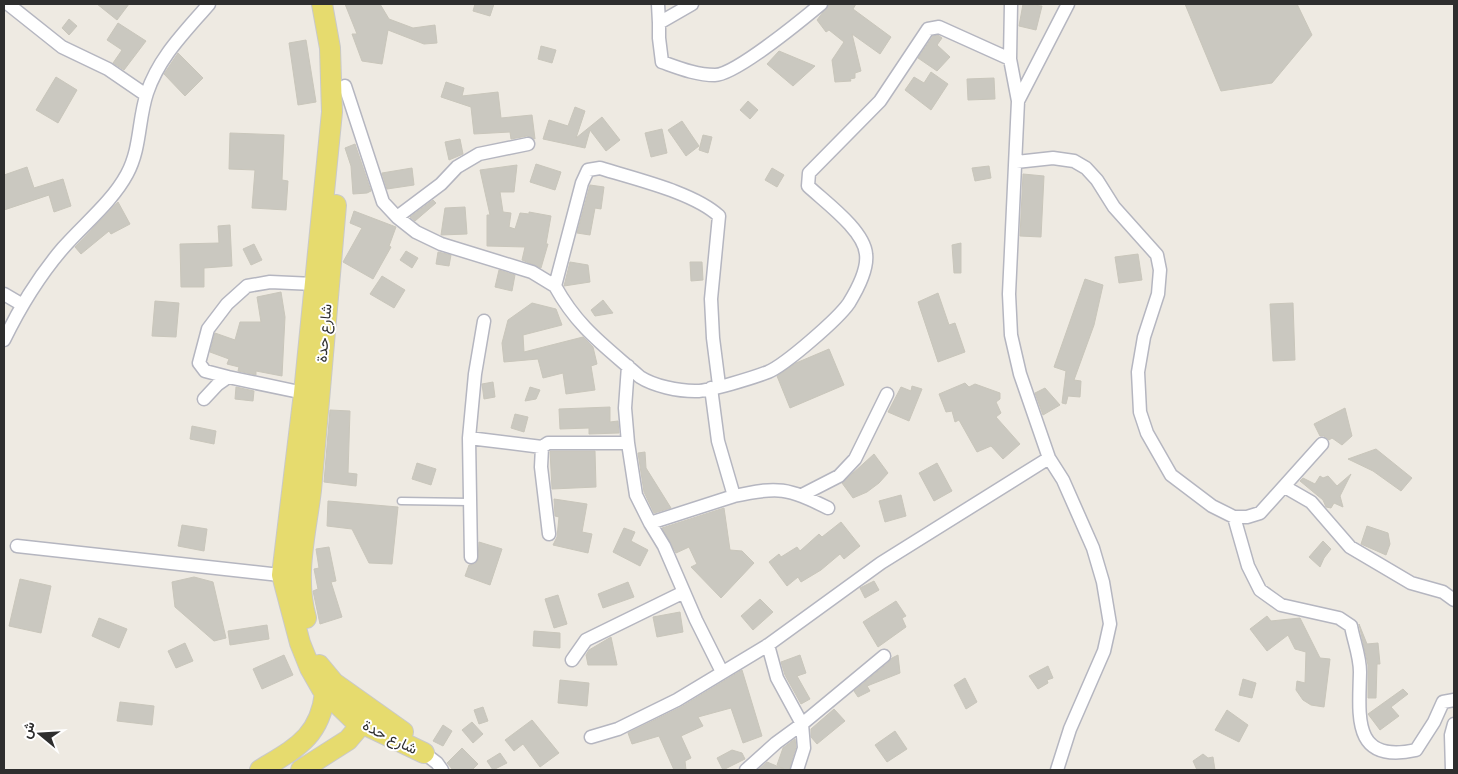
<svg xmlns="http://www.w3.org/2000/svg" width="1458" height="774" font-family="Karla,Vazirmatn,sans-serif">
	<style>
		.building { fill: #cac8c0; stroke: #c9c6bb }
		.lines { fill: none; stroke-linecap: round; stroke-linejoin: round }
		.lane-casing { stroke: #b5b6c0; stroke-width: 9 }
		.street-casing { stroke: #b5b6c0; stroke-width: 15 }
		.primary-casing { stroke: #c9c9c9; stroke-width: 22 }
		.lane { stroke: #fff; stroke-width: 6 }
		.street { stroke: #fff; stroke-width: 12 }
		.primary { stroke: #e6db6e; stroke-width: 20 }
		.labels { text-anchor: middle; stroke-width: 4; stroke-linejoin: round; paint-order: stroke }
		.street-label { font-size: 15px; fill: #2e2e2e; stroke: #fff }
	</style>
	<rect width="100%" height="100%" fill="#eeeae2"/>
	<path class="building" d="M97 4H129L117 20Z
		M345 4H380L389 19 413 28 435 25 437 43 424 44 388 30 382 64 362 61 352 34H357Z
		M475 4H494L490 16 473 11Z
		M829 4H856L853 9 891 37 880 54 852 34 861 71 855 73V78L850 79 851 81 835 82 832 60 844 42 829 30 826 32 817 20Z
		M1023 4 1042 6 1036 30 1019 26Z
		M1185 4H1297L1312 35 1272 83 1221 91Z
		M69 19 77 26 69 35 62 28Z
		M118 23 146 41 124 70 113 63 122 50 107 40Z
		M938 35 942 38 937 45 950 57 937 71 918 58 933 36Z
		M306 40 316 102 298 105 289 43Z
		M541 46 556 50 552 63 538 59Z
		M779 51 815 66 793 86 767 64Z
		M178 53 203 78 185 96 164 74Z
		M931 72 948 84 931 110 905 90 914 77 924 83Z
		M56 77 77 90 58 123 36 110Z
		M994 78 995 99 968 100 967 79Z
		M446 82 464 88 462 96 498 92 501 118 532 115 535 139 527 136 511 139 510 132 474 134 471 107 441 97Z
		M748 101 758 110 750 119 740 110Z
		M575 107 585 111 576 138 602 117 620 140 606 151 590 130 585 148 543 139 549 120 568 126Z
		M682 121 699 146 686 156 668 130Z
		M662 129 667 153 651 157 645 133Z
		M230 133 284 135 282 180 288 181 286 210 252 208 255 170 229 169Z
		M703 135 712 137 708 153 699 150Z
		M460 139 463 154 449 160 445 142Z
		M355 144 371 191 367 193 353 194 351 166 345 148Z
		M536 164 561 172 555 190 530 182Z
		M517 165 514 192H500L503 212 511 213 509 227 515 229 520 213 529 214V212L551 216 546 244H548L541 268 522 260 525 247 487 246V215H490L480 170Z
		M989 166 991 178 975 181 972 168Z
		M27 167 34 188 63 179 71 206 54 212 49 195 4 210V175Z
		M412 168 414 185 387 189 382 173Z
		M772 168 784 175 777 187 765 180Z
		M1023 174 1044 176 1041 237 1020 236Z
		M590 185 604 187 601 209 595 208 590 235 577 233Z
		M433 200 436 203 415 221 410 217Z
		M118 202 130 224 111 234 109 231 81 254 75 247Z
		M465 207 467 234 441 235 445 208Z
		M354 211 396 227 389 246 391 247 373 279 343 262 362 228 350 223Z
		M230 225 232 266 204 268V287H181L180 244 219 243 218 226Z
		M961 243V273H954L952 245Z
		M254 244 262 260 251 265 243 249Z
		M406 251 418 258 412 268 400 260Z
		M438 252 451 255 449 266 436 264Z
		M1138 254 1142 280 1119 283 1115 257Z
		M570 262 588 265 590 282 564 286Z
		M690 262H702L703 280 691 281Z
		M499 270 515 275 512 291 495 287Z
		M382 276 405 290 394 308 370 294Z
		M1085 279 1103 285 1094 325 1074 380 1081 381 1080 397 1068 396 1066 404 1062 403 1066 371 1054 367Z
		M281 292 285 317 282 376 256 371V375L238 371 239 367 227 364 229 359 210 352 215 333 235 340 240 322H261L257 297Z
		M938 293 949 325 955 323 965 352 938 362 918 302Z
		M603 300 613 313 595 316 591 310Z
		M155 301 179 303 176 337 152 336Z
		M532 303 556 309 562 325 523 335 524 352 583 337 593 347 597 364 591 366 595 390 566 394 563 373 543 378 538 359 504 362 502 343 508 320Z
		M1293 303 1295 360 1273 361 1270 304Z
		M829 349 844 385 790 408 777 376 796 363Z
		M493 382 495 397 484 399 482 384Z
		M965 383 969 387 975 384 1000 393V399L996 402 1001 413 996 417 1020 444 1003 459 991 446 977 452 959 420 955 422 952 411 946 412 939 394Z
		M912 386 922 389 909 421 888 412 901 387 911 391Z
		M236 387 254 391 253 401 235 399Z
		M530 387 540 390 536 399 525 401Z
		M1045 388 1060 405 1043 415 1035 393Z
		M610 407V422L618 421 619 433 589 434V428L560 429 559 409Z
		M1345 408 1352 436 1342 445 1332 438 1329 440 1324 436H1320L1314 424Z
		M330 410 350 411 348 473 357 474 356 486 324 482Z
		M515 414 528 417 524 432 511 428Z
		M192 426 216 431 214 444 190 439Z
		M1376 449 1412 478 1401 491 1373 471 1348 459Z
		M550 451H595L596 487 552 489Z
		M645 452 646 468 671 508 654 513 644 492 638 453Z
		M874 454 888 473 879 483 867 492 853 498 842 483Z
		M417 463 436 469 431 485 412 479Z
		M937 463 952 491 934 501 919 473Z
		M1351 474 1340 496 1343 507 1334 503 1331 508 1326 507 1323 500 1300 481 1303 478 1315 484 1320 476 1323 478 1328 476 1337 486Z
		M901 495 906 516 885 522 879 501Z
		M554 499 587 504 582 532 592 534 588 553 553 545 557 537 559 517 555 516Z
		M328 501 398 507 392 564 369 563 352 529 327 526Z
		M724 508 730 550 742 551 754 563 721 598 691 567 697 564 689 547 676 553 662 528Z
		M841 522 860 546 844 559 840 554 821 570 801 582 798 577 787 586 769 562 779 554 781 557 797 547 800 551 819 534 822 537Z
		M182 525 207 529 204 551 178 546Z
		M1367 526 1388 533 1390 544 1386 555 1361 544Z
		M624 528 635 532 631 541 648 550 640 566 613 552Z
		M1323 541 1331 549 1324 558 1320 567 1309 557Z
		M479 542 502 549 490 585 465 576 469 565 475 564 478 560Z
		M329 547 336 581 331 582 342 617 320 624 313 591 318 589 314 569 319 568 316 549Z
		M194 577 213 582 226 638 214 641 175 607 172 582Z
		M20 579 51 586 41 633 9 626Z
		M874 581 879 590 865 598 860 588Z
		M628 582 634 597 603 608 598 594Z
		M558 595 567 624 554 628 545 599Z
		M760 599 773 612 753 630 741 616Z
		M896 601 906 616 902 618 906 627 878 647 863 622Z
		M680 612 683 632 657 637 653 617Z
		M1267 616 1271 621 1300 618 1320 658 1330 659 1324 707 1311 705 1303 700 1296 690 1297 681 1305 683 1306 652 1295 649 1288 635 1267 651 1250 629Z
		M99 618 127 629 119 648 92 636Z
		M1359 624 1367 644 1378 643 1380 664H1377L1376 698H1368V665Z
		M267 625 269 639 230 645 228 631Z
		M534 631 560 633V648L533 646Z
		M611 637 617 665H588L586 655 589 650Z
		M185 643 193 661 176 668 168 651Z
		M284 655 293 675 262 689 253 669Z
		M800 655 806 673 797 676 810 699 801 704 785 675 781 662Z
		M898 655 900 673 867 686 870 691 858 697 854 691 889 662 892 658Z
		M1048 666 1053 678 1047 680 1048 683 1038 689 1029 676Z
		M742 670 762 736 743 743 731 708 698 717 703 726 681 736 691 758 685 761 686 770H674L659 736 632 744 628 733 681 707Z
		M965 678 977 702 966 709 954 685Z
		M1243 679 1256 683 1252 698 1239 695Z
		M560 680 589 683 587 706 558 703Z
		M1403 689 1408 694 1391 707 1399 716 1380 730 1368 714Z
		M120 702 154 706 152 725 117 721Z
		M483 707 488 721 479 724 474 710Z
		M834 709 845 721 817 744 811 737V729Z
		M1227 710 1248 725 1239 742 1215 730Z
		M532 720 559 753 540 767 523 744 514 751 505 740Z
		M472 722 483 734 473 743 462 730Z
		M443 725 452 731 443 746 433 741Z
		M895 731 907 749 887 762 875 745Z
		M795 739 796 747 789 770H758L767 762 784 769 777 765 783 748Z
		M462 748 478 764 472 770H453L447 763Z
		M732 750 742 753 745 759 723 770 717 758Z
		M500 753 507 763 493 770 487 761Z
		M1203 754 1208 758 1213 757 1215 770H1197L1193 761Z"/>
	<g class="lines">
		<defs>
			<path id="lane" d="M401 501 469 502"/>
			<path id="street" d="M8 4 62 47 108 69 146 95
				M658 4 659 23
				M692 4 659 23V38L662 62C679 68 696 75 715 75 735 75 803 19 821 4
				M1011 4 1010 59 1018 101
				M345 86 383 202 397 217 416 232 441 244 532 272 555 286
				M1016 162 1053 158 1074 161 1086 168 1097 180 1114 207 1157 255 1160 270 1158 294 1144 337 1138 372 1140 412 1147 433 1171 475 1212 506 1234 517H1247L1260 513 1322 444
				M397 217 441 184 457 167 479 154 528 144
				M4 294 21 304
				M4 340C20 307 39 276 63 248 84 224 112 202 127 174 141 148 138 120 147 93 159 57 185 32 209 4
				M228 377 205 371 199 363 208 329 227 304 247 286 270 282 314 284
				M719 385 713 338 711 299 719 216C693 192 634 179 600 168L588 170 582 183 555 286C578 328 605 346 640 377 654 386 678 391 695 391 708 392 755 377 768 372 785 365 838 319 849 303 857 290 868 269 866 254 864 230 825 202 808 186L809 173 880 101 928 29 939 27 1010 59
				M204 399 218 384 228 377 304 393
				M469 438 542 447
				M628 443 625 408 628 366
				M1285 487 1311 502 1350 547 1411 583 1443 592 1454 600
				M802 495 839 476 855 459 887 394
				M734 496C779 486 787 488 828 508
				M1234 517 1248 566 1260 590 1281 605 1339 618 1351 626C1354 642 1360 656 1360 672 1359 717 1352 764 1416 750L1434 722 1443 702 1454 700
				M650 523 664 546 696 620 722 672
				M549 534 541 467 542 447 548 443H628L636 495 650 523 734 496 718 441 711 388
				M17 546 289 576
				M471 557 469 438 475 374 484 321
				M572 660 586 640 684 592
				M591 737 618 729 677 700 768 645 881 563 1049 458
				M424 753 437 763 442 770
				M746 770 776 743 802 724 777 678 768 645
				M797 770 804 748 802 724 884 656
				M1057 770 1070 729 1104 651 1110 624 1103 582 1093 548 1063 480 1049 458 1020 374 1011 335 1009 294 1018 101 1068 4
				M1452 770 1451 735 1454 724"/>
			<path id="primary" d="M322 4 330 48 332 112 304 393 282 575 300 643 310 668 322 689 353 719 424 753
				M306 618C294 575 306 533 311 490 320 395 327 299 336 205
				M319 665 334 683 403 732
				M260 770C294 749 320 738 325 693
				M301 770 348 740 370 714"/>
		</defs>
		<use href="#lane" class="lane-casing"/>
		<use href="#street" class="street-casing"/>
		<use href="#primary" class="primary-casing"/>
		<use href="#lane" class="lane"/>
		<use href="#street" class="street"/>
		<use href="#primary" class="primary"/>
	</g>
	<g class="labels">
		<g class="street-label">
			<text transform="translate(324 333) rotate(-85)" y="5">شارع حدة</text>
			<text transform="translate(390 737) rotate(26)" y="5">شارع حدة</text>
		</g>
	</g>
	<rect width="1458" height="774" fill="none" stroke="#2e2e2e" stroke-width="10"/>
	<g transform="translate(40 734) rotate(288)" stroke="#ffffff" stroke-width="4" paint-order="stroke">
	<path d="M0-4L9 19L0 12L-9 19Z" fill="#2e2e2e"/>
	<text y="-8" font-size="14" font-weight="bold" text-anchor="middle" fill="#2e2e2e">ش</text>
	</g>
</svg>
